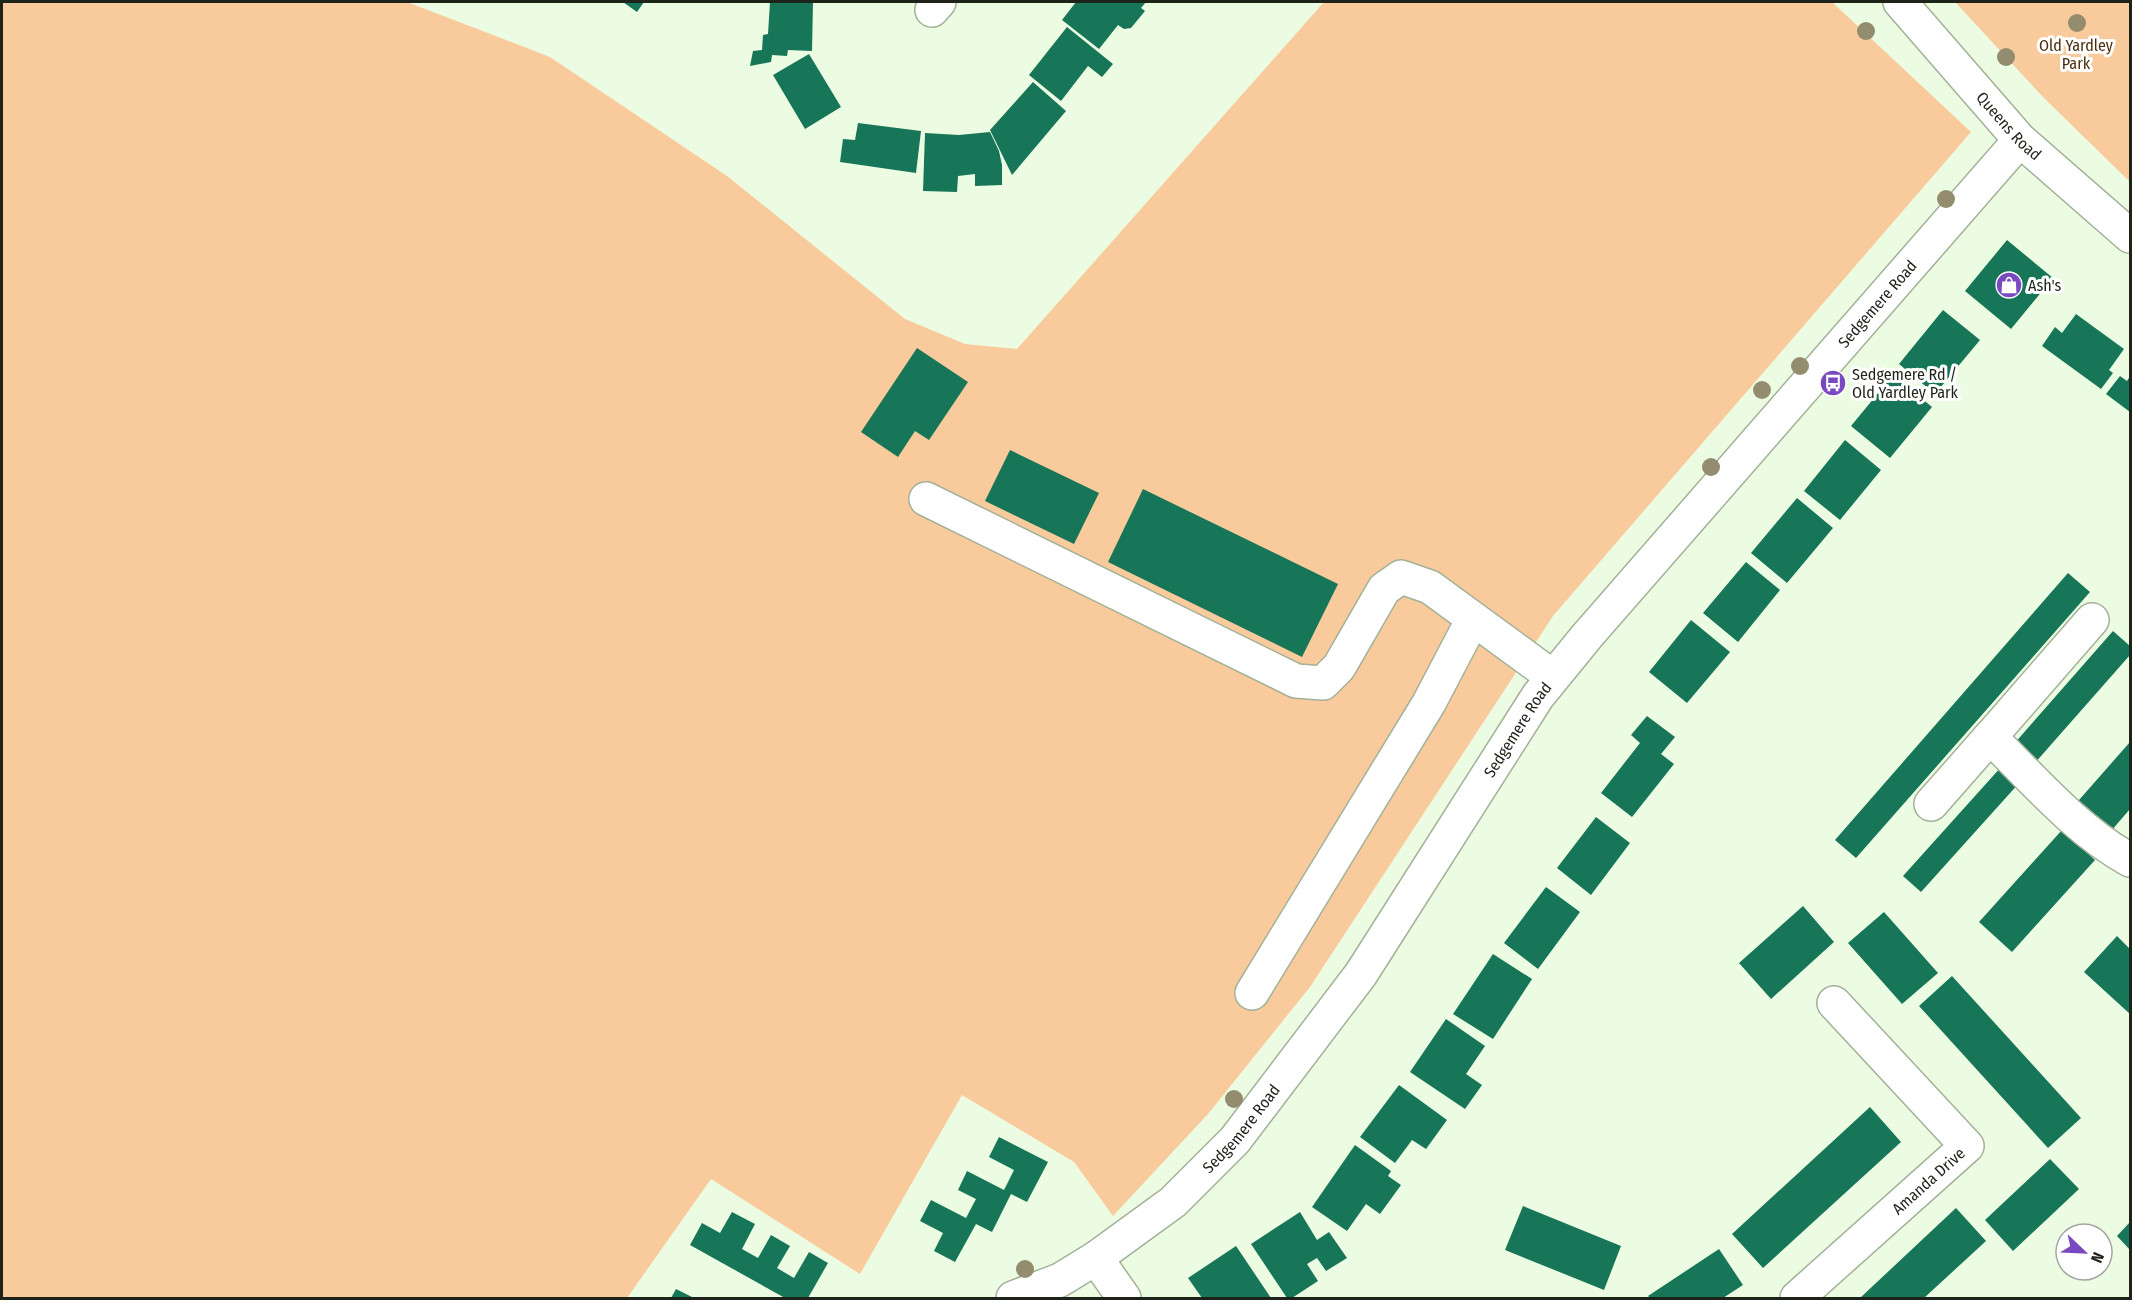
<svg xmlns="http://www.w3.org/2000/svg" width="2132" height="1300" font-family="'Fira Sans Condensed',sans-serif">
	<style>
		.green { fill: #f9cb9c }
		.building { fill: #177558 }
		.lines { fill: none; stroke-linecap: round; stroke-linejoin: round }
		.minor-casing { stroke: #a2b198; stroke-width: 36 }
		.minor { stroke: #fff; stroke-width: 33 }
		.tree { fill: #938c6e }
		.labels { text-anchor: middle; stroke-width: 6; stroke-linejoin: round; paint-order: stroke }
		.park-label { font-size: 16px; fill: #4b3010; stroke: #fff }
		.street-label { font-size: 16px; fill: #1e231a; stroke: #fff }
		.poi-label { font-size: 16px; fill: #1e231a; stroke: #fff; text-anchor: start }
	</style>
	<rect width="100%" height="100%" fill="#ecfce2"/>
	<path class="green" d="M2 2H407L550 57 727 176 905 319 965 344 1017 349 1324 2H1832L1971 132 1553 616 1310 987 1208 1114 1113 1216 1074 1162 962 1095 860 1274 711 1179 627 1298H2Z
		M1955 2H2130V182L2043 97Z"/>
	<path class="building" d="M623 2H644L637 12Z
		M770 2H813L812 51 788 50 787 56 772 55 771 62 750 66 753 51 762 50 763 35 768 34Z
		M1076 2H1146L1141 8 1145 11 1131 28 1124 29 1118 25 1099 49 1062 20Z
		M1067 27 1113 64 1102 77 1088 66 1061 101 1029 75Z
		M809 54 841 107 805 129 773 75Z
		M1033 82 1066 111 1012 175 990 130Z
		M858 123 921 131 916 173 840 162 843 139 855 140Z
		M990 132 999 151 1002 165V185L975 186V174L958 176 957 192 923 191 925 133 959 135Z
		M2007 240 2053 278 2011 329 1965 291Z
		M1943 310 1980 340 1935 394 1899 364Z
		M2076 314 2124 349 2109 370 2113 373 2101 389 2042 346 2055 327 2062 333Z
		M917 348 968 382 929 440 915 431 898 457 861 432Z
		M1893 375 1932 407 1890 458 1851 426Z
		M2120 376 2127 381 2130 376V412L2106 394Z
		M1845 440 1881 470 1840 520 1804 491Z
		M1010 450 1099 493 1074 544 985 501Z
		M1143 489 1338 584 1302 657 1108 562Z
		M1797 498 1833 528 1787 583 1751 553Z
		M1746 562 1780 590 1738 642 1703 613Z
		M2068 573 2090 592 1856 858 1835 840Z
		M1691 620 1730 652 1687 703 1649 672Z
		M2113 631 2130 646V655L2034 764 2013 745Z
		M1647 716 1675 737 1661 754 1674 764 1632 817 1601 793 1640 743 1631 735Z
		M2130 742V809L2105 838 2072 808Z
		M2002 766 2020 782 1921 892 1903 876Z
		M1596 817 1630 843 1591 895 1557 868Z
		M2062 830 2095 860 2012 952 1979 922Z
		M1546 887 1580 912 1538 969 1504 943Z
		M1803 906 1834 942 1771 999 1739 963Z
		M1884 912 1938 973 1902 1004 1848 943Z
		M2117 936 2130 949V1014L2084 972Z
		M1493 954 1532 979 1493 1039 1453 1014Z
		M1952 976 2081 1118 2048 1148 1919 1006Z
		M1446 1019 1485 1046 1466 1074 1482 1085 1465 1109 1410 1072Z
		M1399 1085 1447 1120 1426 1149 1412 1140 1395 1163 1360 1137Z
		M1870 1107 1901 1142 1763 1268 1732 1234Z
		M999 1137 1048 1162 1027 1202 1011 1194 992 1232 976 1224 955 1262 934 1251 943 1233 920 1221 931 1200 966 1218 976 1199 958 1190 967 1171 1004 1190 1014 1170 989 1157Z
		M1355 1145 1391 1171 1388 1176 1401 1185 1380 1214 1366 1204 1347 1231 1312 1207Z
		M2050 1159 2079 1189 2013 1251 1985 1220Z
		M1523 1206 1621 1246 1604 1290 1505 1250Z
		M1956 1208 1986 1241 1924 1298H1860Z
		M732 1212 755 1224 742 1249 758 1258 771 1235 790 1246 777 1268 794 1278 809 1252 828 1263 808 1298H785L690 1245 702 1223 720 1233Z
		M1300 1212 1317 1240 1329 1232 1347 1258 1326 1271 1317 1258 1307 1264 1318 1281 1292 1298H1287L1251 1244Z
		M2130 1222V1250L2117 1236Z
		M1236 1246 1271 1298H1202L1188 1278Z
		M1719 1249 1743 1285 1723 1298H1650L1648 1296Z
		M676 1289 694 1298H671Z"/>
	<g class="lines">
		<defs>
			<g id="minor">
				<path id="s1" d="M1900 2 2020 140 2130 236"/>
				<path d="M932 10 939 2"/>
				<path d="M926 499 1296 681 1323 683 1339 667 1384 589 1401 577 1430 587 1553 677"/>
				<path d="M2092 620 1990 737C2034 780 2076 830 2130 860"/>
				<path d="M1931 804 1990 737"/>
				<path d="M1252 993 1429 703 1473 619"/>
				<path d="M1096 1258 1124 1298"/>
				<path id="s2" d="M1013 1298 1060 1280 1096 1258 1173 1202 1235 1140 1361 974 1538 696 1587 636 2020 140"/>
				<path id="s3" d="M1797 1298 1967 1146 1834 1003"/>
			</g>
		</defs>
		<use href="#minor" class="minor-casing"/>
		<use href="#minor" class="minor"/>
	</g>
	<g class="tree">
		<circle cx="2077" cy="23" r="9"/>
		<circle cx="1866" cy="31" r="9"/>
		<circle cx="2006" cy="57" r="9"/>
		<circle cx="1946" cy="199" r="9"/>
		<circle cx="1800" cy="366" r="9"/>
		<circle cx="1762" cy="390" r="9"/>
		<circle cx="1711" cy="467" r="9"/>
		<circle cx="1234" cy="1099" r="9"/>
		<circle cx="1025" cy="1269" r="9"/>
	</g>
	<defs>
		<symbol id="shop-disc" viewBox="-11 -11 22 22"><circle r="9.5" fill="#7949c1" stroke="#fff"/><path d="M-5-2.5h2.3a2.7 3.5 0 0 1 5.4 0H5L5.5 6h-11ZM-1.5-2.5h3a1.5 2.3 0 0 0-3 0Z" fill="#fff"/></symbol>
		<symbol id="bus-disc" viewBox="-11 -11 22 22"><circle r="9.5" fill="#7949c1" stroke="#fff"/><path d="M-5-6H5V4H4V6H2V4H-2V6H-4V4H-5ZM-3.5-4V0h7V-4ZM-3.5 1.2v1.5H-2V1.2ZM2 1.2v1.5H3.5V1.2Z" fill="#fff"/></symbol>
	</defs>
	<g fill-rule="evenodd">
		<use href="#shop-disc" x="1994" y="270" width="30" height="30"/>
		<use href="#bus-disc" x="1818" y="368" width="30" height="30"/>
	</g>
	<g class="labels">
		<g class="park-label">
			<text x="2076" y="51">Old Yardley<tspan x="2076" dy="18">Park</tspan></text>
		</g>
		<g class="street-label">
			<text dy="6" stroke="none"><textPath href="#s1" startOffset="165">Queens Road</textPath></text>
			<text dy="6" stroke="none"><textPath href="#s2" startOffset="1332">Sedgemere Road</textPath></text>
			<text dy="6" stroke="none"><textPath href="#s2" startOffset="774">Sedgemere Road</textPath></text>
			<text dy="6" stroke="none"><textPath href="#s2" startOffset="288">Sedgemere Road</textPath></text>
			<text dy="6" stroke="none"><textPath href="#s3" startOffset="176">Amanda Drive</textPath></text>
		</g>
		<g class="poi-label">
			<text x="2028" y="291">Ash's</text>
			<text x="1852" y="380">Sedgemere Rd /<tspan x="1852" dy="18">Old Yardley Park</tspan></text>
		</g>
	</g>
	<rect width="2132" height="1300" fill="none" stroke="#1e231a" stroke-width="6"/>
	<g transform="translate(2084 1252) rotate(113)"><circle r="28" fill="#ffffff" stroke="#a5a7a3" stroke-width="1.5"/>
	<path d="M0-4.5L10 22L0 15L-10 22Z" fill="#7949c1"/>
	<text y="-9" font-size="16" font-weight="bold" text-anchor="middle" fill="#1e231a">N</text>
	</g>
</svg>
